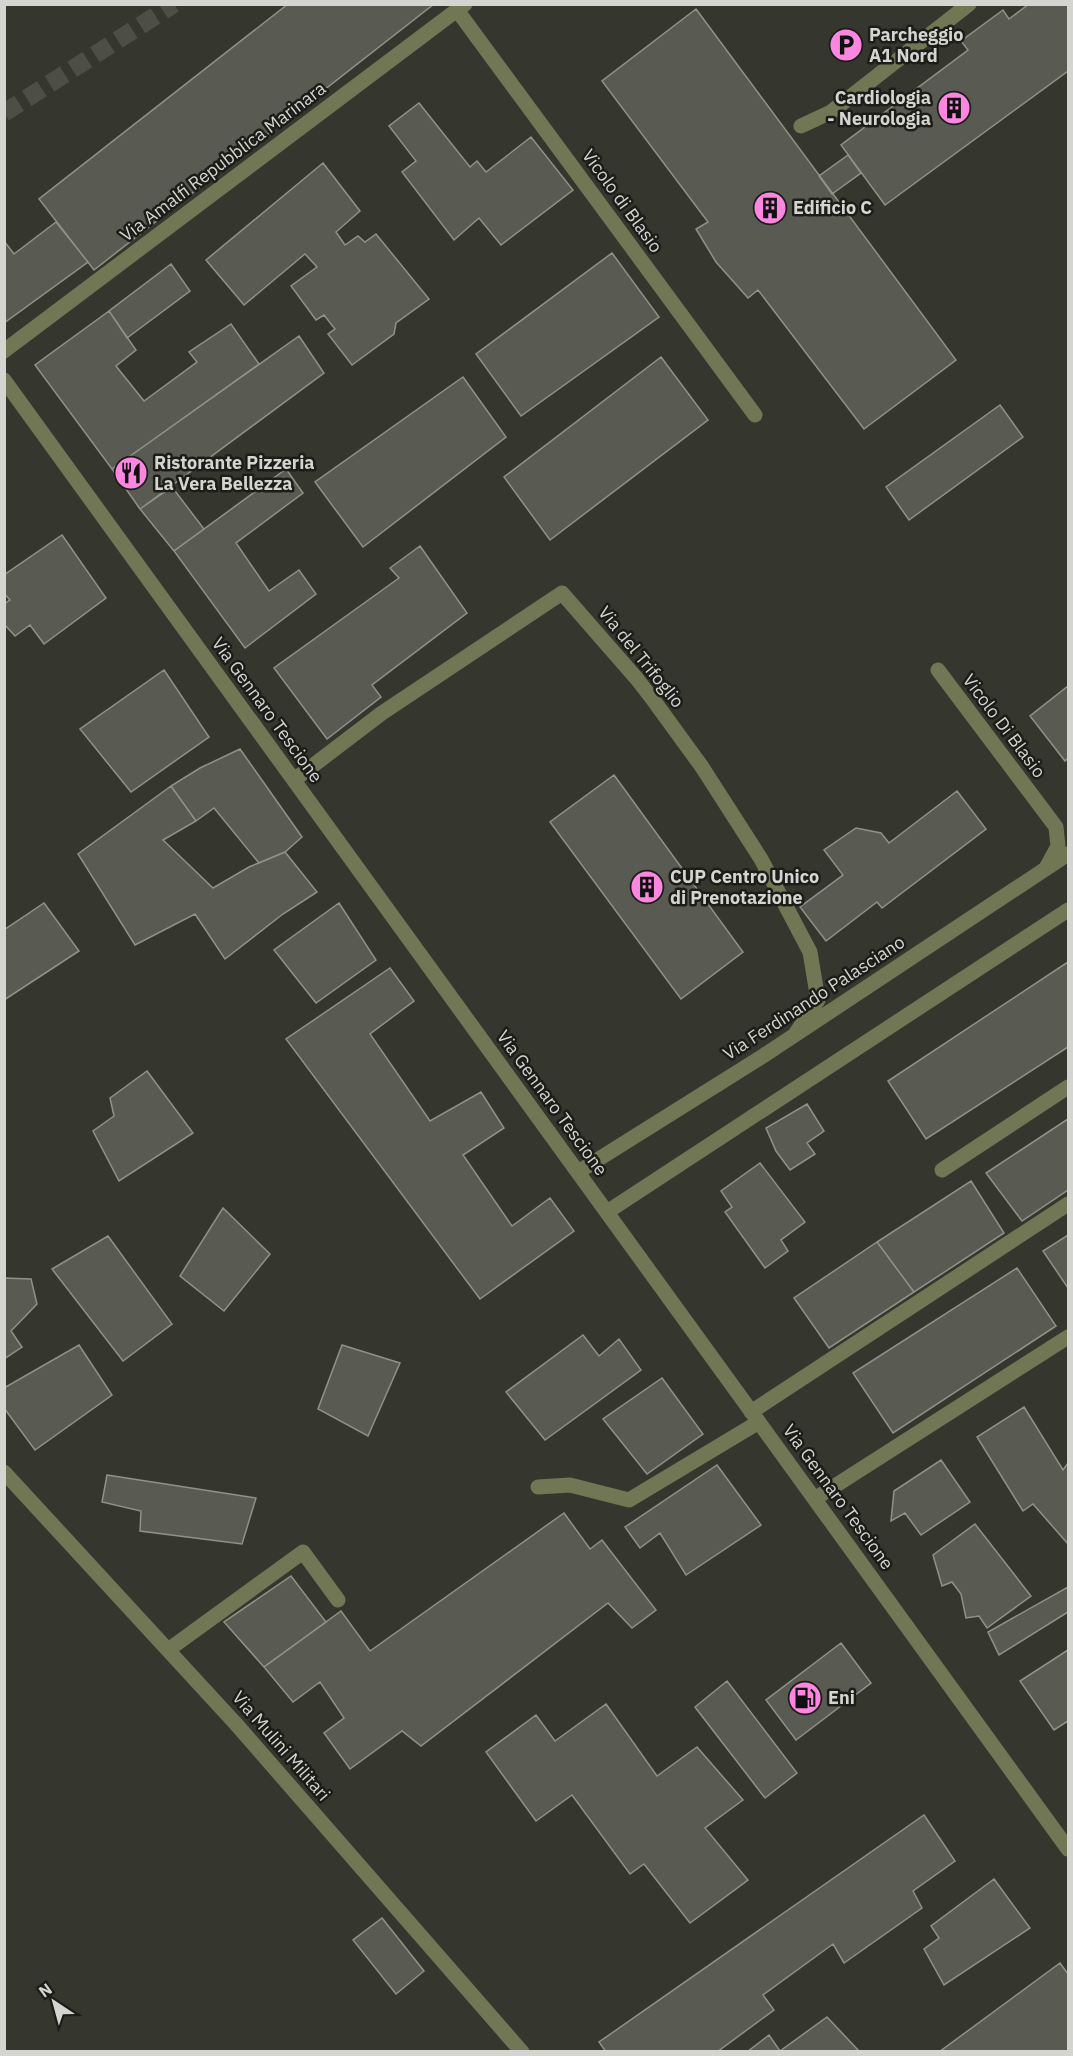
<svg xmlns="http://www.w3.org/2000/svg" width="1073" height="2056" font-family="'IBM Plex Sans',sans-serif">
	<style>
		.building { fill: #595b52; stroke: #909288; stroke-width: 1.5 }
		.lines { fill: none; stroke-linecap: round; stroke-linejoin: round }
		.highway-tunnel { stroke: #4d4e46; stroke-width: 18; stroke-dasharray: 18 9; stroke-linecap: butt }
		.minor { stroke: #717754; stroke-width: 15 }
		.labels { text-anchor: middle; stroke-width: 5; stroke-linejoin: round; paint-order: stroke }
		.poi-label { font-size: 18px; font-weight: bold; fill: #d4d5d0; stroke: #1c1d19; text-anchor: start }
		.street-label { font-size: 18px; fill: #d4d5d0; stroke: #1c1d19 }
	</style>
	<rect width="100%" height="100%" fill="#35362e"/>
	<path class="building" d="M288 4H434L94 270 39 199Z
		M1029 4H1068V71L885 205 841 145 968 50 961 41 1003 10 1009 19Z
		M696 9 956 360 864 429 758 290 748 298 716 262 696 229 708 222 602 81Z
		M419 103 470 167 477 161 486 172 531 137 573 190 501 245 479 218 454 240 402 172 416 161 389 126Z
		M848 155 861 173 832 194 819 176Z
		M323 163 360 211 336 232 345 245 358 236 365 242 376 234 429 299 396 323 394 334 352 365 328 334 335 329 324 315 316 320 291 286 317 267 305 254 244 305 206 260Z
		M56 222 88 262 4 323V241L14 254Z
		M612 253 659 317 521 416 476 354Z
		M171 264 190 291 127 338 109 311Z
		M109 311 136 350 116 366 144 401 197 362 189 352 231 324 259 364 112 469 35 365Z
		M299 336 324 373 140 509 112 469Z
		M661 357 708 420 550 540 504 477Z
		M463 377 506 437 363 547 315 482Z
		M1000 405 1023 437 909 520 886 487Z
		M286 469 303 493 236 543 269 591 299 570 316 594 245 648 174 551Z
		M172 487 204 529 174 551 140 509Z
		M62 535 106 598 44 644 30 625 15 636 4 624V604L10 600 4 593V575Z
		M420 546 467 613 372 685 381 697 327 739 274 668 399 578 390 568Z
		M164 670 209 737 131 792 80 729Z
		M1068 686V758L1065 761 1030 716Z
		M240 749 302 837 285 852 259 863 214 808 196 821 171 786 200 768Z
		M614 775 743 952 681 999 550 822Z
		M171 786 196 821 163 840 213 888 249 867 285 852 317 892 283 914 225 959 195 914 135 945 78 854Z
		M957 791 986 829 882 908 877 902 826 941 800 907 843 875 824 850 856 828 881 833 889 843Z
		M44 903 79 951 4 1000V930Z
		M339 903 376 960 316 1003 274 950Z
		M1068 962V1047L926 1139 888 1081Z
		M390 968 414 1001 370 1034 430 1121 481 1092 504 1128 463 1155 512 1226 550 1198 574 1231 480 1299 286 1039Z
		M147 1071 193 1133 119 1181 93 1131 114 1116 110 1098Z
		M807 1104 824 1131 807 1143 815 1154 790 1170 776 1151 766 1128Z
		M1068 1119V1190L1022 1221 986 1173Z
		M760 1163 805 1222 781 1240 788 1251 765 1268 725 1212 732 1207 721 1191Z
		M971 1181 1004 1233 914 1292 877 1242Z
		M223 1208 270 1254 224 1311 180 1276Z
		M1068 1235V1288L1043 1251Z
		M108 1236 172 1324 123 1361 52 1269Z
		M877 1242 914 1292 829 1348 794 1298Z
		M1017 1268 1056 1326 893 1433 853 1373Z
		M4 1278 31 1279 37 1304 11 1331 22 1347 4 1359Z
		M583 1335 599 1356 619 1339 641 1370 545 1440 506 1392Z
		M79 1345 112 1395 35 1450 4 1408V1388Z
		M342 1345 400 1363 368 1436 318 1409Z
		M662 1378 703 1434 647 1474 603 1419Z
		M1024 1407 1063 1470 1068 1463V1544L1033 1504 1023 1511 977 1437Z
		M941 1460 970 1502 921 1535 905 1513 891 1521 894 1491Z
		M717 1465 761 1525 686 1575 660 1533 640 1548 625 1527Z
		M107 1475 256 1498 242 1544 140 1531 141 1511 102 1502Z
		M564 1513 590 1549 602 1540 656 1610 632 1628 608 1603 421 1746 402 1731 350 1769 324 1733 344 1718 320 1682 293 1702 264 1667 341 1611 370 1651Z
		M975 1524 1031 1596 987 1628 979 1616 966 1618 961 1594 952 1582 942 1586 933 1555Z
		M291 1576 326 1622 264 1667 224 1622Z
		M1068 1587V1612L999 1655 988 1632Z
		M841 1643 871 1683 796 1740 766 1700Z
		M1068 1650V1721L1054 1730 1020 1681Z
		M727 1681 797 1773 765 1798 695 1707Z
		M606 1704 657 1776 697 1747 743 1800 705 1828 748 1880 690 1923 644 1864 630 1874 572 1795 536 1821 486 1752 536 1715 555 1741Z
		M924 1815 955 1861 913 1891 922 1908 844 1963 833 1944 763 1995 774 2010 717 2052H606L599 2042Z
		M994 1879 1030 1928 944 1985 924 1949 939 1938 931 1926Z
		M382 1918 424 1971 396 1994 353 1940Z
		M1060 1963 1068 1974V2052H939Z
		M827 2017 858 2050 856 2052H747L769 2035 780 2051Z"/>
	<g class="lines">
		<path class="highway-tunnel" d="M4 113 174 4"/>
		<path class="minor" d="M457 10 755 415
			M801 126 831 112 969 4
			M4 351 465 4
			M4 380 1068 1849
			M938 670 1056 827 1058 846 1046 868
			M294 780 382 713 562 593 637 679 654 701 702 767 761 859 810 952 818 1000 796 1033
			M942 1170 1068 1087
			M578 1172 763 1056 1068 854
			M607 1212 1068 910
			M751 1412 1068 1204
			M4 1472 236 1724 522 2052
			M538 1487 570 1485 629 1500 759 1422
			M816 1498 1068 1337
			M168 1650 303 1552 338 1600"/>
	</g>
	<defs>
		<symbol id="parking-disc" viewBox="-11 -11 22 22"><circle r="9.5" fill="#fd86e1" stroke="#1c1d19"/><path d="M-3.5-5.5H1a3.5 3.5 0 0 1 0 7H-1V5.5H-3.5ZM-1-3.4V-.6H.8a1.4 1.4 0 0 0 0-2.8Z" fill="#111"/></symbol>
		<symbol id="building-disc" viewBox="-11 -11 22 22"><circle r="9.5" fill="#fd86e1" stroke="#1c1d19"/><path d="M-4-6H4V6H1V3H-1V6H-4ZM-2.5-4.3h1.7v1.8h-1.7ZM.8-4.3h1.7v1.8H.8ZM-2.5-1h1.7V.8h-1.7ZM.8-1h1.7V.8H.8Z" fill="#111"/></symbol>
		<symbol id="restaurant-disc" viewBox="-11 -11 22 22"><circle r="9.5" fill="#fd86e1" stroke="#1c1d19"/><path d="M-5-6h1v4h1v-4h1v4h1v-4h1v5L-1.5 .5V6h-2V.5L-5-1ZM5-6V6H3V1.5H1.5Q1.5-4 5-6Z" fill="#111"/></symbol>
		<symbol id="fuel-disc" viewBox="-11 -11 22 22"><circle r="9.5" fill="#fd86e1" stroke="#1c1d19"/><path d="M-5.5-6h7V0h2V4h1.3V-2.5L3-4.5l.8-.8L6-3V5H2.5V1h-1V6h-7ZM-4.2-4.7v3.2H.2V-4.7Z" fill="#111"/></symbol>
	</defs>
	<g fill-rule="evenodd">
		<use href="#parking-disc" x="827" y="26" width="38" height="38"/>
		<use href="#building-disc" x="935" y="89" width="38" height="38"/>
		<use href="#building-disc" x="751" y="189" width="38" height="38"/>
		<use href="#restaurant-disc" x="112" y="454" width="38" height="38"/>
		<use href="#building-disc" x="628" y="868" width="38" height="38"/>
		<use href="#fuel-disc" x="786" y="1679" width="38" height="38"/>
	</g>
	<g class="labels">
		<g class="poi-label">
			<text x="869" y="41">Parcheggio<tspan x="869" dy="21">A1 Nord</tspan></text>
			<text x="931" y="104" text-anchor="end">Cardiologia<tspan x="931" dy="21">- Neurologia</tspan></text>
			<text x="793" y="214">Edificio C</text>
			<text x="154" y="469">Ristorante Pizzeria<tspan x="154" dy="21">La Vera Bellezza</tspan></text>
			<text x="670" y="883">CUP Centro Unico<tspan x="670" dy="21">di Prenotazione</tspan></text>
			<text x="828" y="1704">Eni</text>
		</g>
		<g class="street-label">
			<text transform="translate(223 162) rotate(-37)" y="6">Via Amalfi Repubblica Marinara</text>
			<text transform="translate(622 201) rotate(54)" y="6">Vicolo di Blasio</text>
			<text transform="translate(641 657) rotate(51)" y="6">Via del Trifoglio</text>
			<text transform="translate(267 710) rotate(54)" y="6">Via Gennaro Tescione</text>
			<text transform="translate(1004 726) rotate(53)" y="6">Vicolo Di Blasio</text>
			<text transform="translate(814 998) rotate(-33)" y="6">Via Ferdinando Palasciano</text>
			<text transform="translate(552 1103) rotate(54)" y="6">Via Gennaro Tescione</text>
			<text transform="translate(838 1497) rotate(54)" y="6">Via Gennaro Tescione</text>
			<text transform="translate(281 1746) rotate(49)" y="6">Via Mulini Militari</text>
		</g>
	</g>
	<rect width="1073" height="2056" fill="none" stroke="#d4d5d0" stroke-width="12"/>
	<g transform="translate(54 2002) rotate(324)" stroke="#1c1d19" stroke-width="4.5" paint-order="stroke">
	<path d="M0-4.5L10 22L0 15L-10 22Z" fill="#d4d5d0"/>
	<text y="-9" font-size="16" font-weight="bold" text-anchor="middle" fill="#d4d5d0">N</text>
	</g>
</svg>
